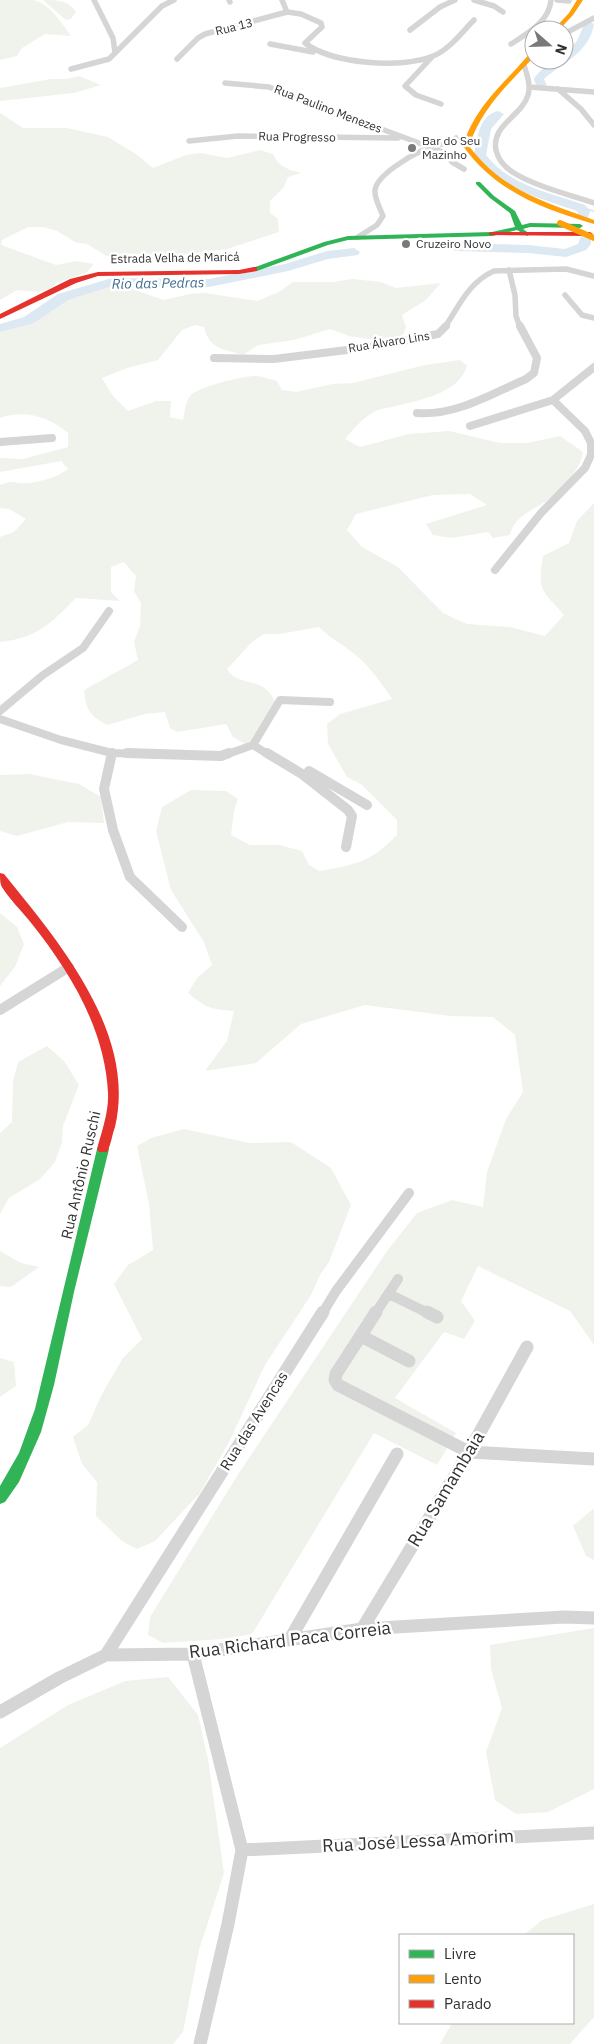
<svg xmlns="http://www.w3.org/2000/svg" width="594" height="2044" font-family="'IBM Plex Sans',sans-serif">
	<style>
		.green { fill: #f0f3ec }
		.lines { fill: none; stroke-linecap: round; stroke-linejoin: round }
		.stream { stroke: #dce9f2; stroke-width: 2 }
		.river { fill: #dce9f2; fill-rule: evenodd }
		.street-far3 { stroke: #d5d5d5; stroke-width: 5.5 }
		.street-far2 { stroke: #d5d5d5; stroke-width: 8 }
		.street-far1 { stroke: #d5d5d5; stroke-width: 10 }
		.street { stroke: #d5d5d5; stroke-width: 13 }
		.fast { fill: #30b455; fill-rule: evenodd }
		.slow { fill: #ff9f0a; fill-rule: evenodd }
		.jam { fill: #e5322d; fill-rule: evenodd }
		.slow-bridge { stroke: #ff9f0a; stroke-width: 6 }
		.poi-dot { fill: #797979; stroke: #fff; stroke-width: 2 }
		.labels { text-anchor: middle; stroke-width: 5; stroke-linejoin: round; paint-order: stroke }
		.far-street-label { font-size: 12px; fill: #313131; stroke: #fff }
		.far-poi-label { font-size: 12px; fill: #313131; stroke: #fff; text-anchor: start }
		.far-water-label { font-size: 14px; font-style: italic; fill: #416e92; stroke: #fff }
		.street-label { font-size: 15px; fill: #313131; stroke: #fff }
		.near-street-label { font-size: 18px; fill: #313131; stroke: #fff }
	</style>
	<rect width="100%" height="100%" fill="#fff"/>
	<path class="green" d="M0 0C10 0 23 0 33 0 49 3 62 23 71 36L45 34 22 48 17 56 0 60Z
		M43 0C57 0 68 0 76 12L71 19 66 20Z
		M79 76 101 85 74 93 0 101V88L51 79H67Z
		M0 113 23 128H67L108 137 136 154 153 168 186 155 201 153 227 158 260 150 273 154C279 167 287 169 301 173L288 177 284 187 270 201V213L278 219 279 232 227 249 162 257 125 253 107 256 87 244 75 242 57 231 43 227H28L2 240 1 245 56 265 76 261 94 264 86 273 56 283 51 288 39 292 17 290 0 300Z
		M352 279 381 282 396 288 441 283 426 300 402 315 406 327 402 339H368L349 336 330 329 294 340 258 345 243 355C223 349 209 349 204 327L195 325 182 330 158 360 127 368 102 378 113 396 128 411 156 401H171L170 417 183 420C185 412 185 400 192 394 202 386 245 375 257 376 264 377 270 379 277 381L282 390 296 392 332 384 353 383 425 365 460 360 467 366C458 395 418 400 392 407 386 408 379 409 374 412 363 418 353 429 345 439L360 447 409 434 449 431 500 443H527L560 436 583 452C581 469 562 489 549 499 535 510 514 515 510 535L493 538 488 532 451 538 433 535 426 524 487 505 470 494 433 495 356 514 347 530 362 547 398 567 443 613 467 624 510 627 545 636 564 615C542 590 537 591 543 556L569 543 577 521 594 503V1345L570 1311 478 1266 461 1301 475 1321 464 1339 444 1332 395 1398 456 1433 437 1465 374 1433 252 1634 223 1639 163 1643 148 1635 150 1617 237 1476 387 1251 417 1213 452 1200 483 1207 487 1172 506 1119 523 1092 515 1035 493 1017 450 1016 365 1005 301 1024 256 1063 205 1071 227 1041 234 1011C211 1009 206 1008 188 993L197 978 212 965 204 942 171 890 156 831 162 807 191 790 226 791 238 799 234 811 231 835 250 845H279L302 851 309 865 319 871C355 865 371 862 397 835V820L362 785 347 777 328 744 327 724 340 714 392 699C382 684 371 668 357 656 345 646 331 639 319 627L280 634H264L252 642 227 669C238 688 264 675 275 702L253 740 245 744 233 737 226 724 177 732 170 728 165 712 145 714 107 725C89 715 86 710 84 690L138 660 134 642 140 626 141 603 134 591 136 576 124 562 111 567V592L120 601 76 598C51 623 38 638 0 642V537L14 532 26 519 9 509 0 508V485C15 479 13 484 27 483 40 482 58 477 68 469L61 461 0 472V458L23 459 68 447V433C49 417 25 409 0 418V331L22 325 63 297 88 288 112 282 164 300 190 294 205 293 257 301 279 292 293 282H332Z
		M29 774 79 784 101 797 104 823 68 822 17 836 0 831V775Z
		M0 913 17 927 24 944 15 967 0 986Z
		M47 1046 64 1061 79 1085 63 1126 62 1143 55 1162 40 1179 9 1198 0 1214V1133L12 1122 13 1081 18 1062Z
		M184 1129 250 1143 291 1142 331 1168 351 1205 329 1262 320 1275 311 1295 265 1365 229 1442 200 1493 155 1541 137 1549 122 1541 96 1516 97 1482 82 1464 73 1437 88 1425 102 1394 123 1358 142 1339 114 1284 128 1265 153 1250 149 1204 137 1146 151 1138Z
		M0 1251 21 1263 39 1267 11 1287 0 1286Z
		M0 1358 14 1362 16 1386 0 1397Z
		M594 1508V1560L586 1556 573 1526Z
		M594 1628V1789L548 1812 516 1814 495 1800 486 1752 502 1708 491 1669 490 1645Z
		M168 1677 198 1715 208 1759 224 1873 199 1950 183 2032 173 2044H0V1748L68 1705 125 1681Z
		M594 1904V2017L570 2044H440L452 2023H573V1935H524L542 1920Z"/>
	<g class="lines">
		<path class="stream" d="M578 207 594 211"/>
		<path class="river" d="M589 21 594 24C590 50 566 62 547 76L544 79 547 86 545 88H537L534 79C539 70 553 60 564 60V55L577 41 585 22Z
			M498 111 504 114 491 129 486 155C510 186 550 193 585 205L590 211 588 218H580L577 211C539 197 499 190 474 155 477 139 479 115 498 111Z
			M585 235 591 239V244L586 250 566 257 528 253 455 251 449 247 455 243 528 245 565 249 578 244 581 236Z
			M354 248 360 252 358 255 328 259 288 271 209 287 112 286 68 300 34 323 0 332V324L24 317 58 294 112 278 209 279 285 264 327 251Z"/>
		<path class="street-far3" d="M94 0 113 38 115 52
			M229 0 230 2
			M282 0 287 12
			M474 0 494 6 503 12
			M557 0 569 1
			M410 30 440 7 455 0
			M564 34 594 18
			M270 44 313 52
			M511 44C528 33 549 22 551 0
			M432 57 405 86 416 95 441 104
			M177 59 198 38 205 34 287 12 301 14 321 23 322 27 305 43C331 64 403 69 433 56 449 50 462 32 474 20
			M524 65C527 75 531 85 528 95 522 116 491 125 496 150 498 160 506 168 514 173 535 186 570 195 594 203
			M71 69 109 59 162 6 174 0
			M225 83 269 87 443 152 452 162 464 169
			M529 87 594 92
			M558 89 581 109 594 125
			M189 141 238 136 398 138
			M358 237 377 225 383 216C380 208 374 198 375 190 377 175 410 156 423 150 434 145 446 145 456 138
			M509 270 515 295 516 316 520 327
			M565 295 582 315 594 318
			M445 327C459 306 469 282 494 271L566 269 594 276"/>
		<path class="street-far2" d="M214 358 274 359 371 347 438 334 446 326
			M417 413C456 416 491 394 526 379L534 373 537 358 520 326
			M470 426 553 400
			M0 442 52 438
			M495 570 541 513 585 468 591 455V443L585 431 553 400 594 367
			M0 711 43 675 83 648 109 611
			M0 719 61 740 112 753 172 755
			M253 745 280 700 330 702
			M225 755 253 745 269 755"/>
		<path class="street-far1" d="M112 753 104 789 113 830 130 877 182 927
			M127 753 221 756 229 753
			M267 753 302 774 348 810 352 816 346 847
			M309 771 367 805
			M0 1010 69 967
			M389 1294 430 1314
			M322 1314 336 1291 409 1193
			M375 1314 398 1279"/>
		<path class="street" d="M376 1312 336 1374 335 1380 338 1385 469 1452 594 1459
			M427 1312 437 1317
			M361 1336 409 1361
			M362 1629 469 1452 527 1347
			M290 1639 397 1454
			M193 1654 242 1850 228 1924 200 2044
			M106 1655 323 1312
			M0 1712 59 1678 106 1655 193 1654 362 1629 564 1617 594 1618
			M242 1850 594 1833"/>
		<path class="fast" d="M476 182H480L494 196 515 211 522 225 530 223 580 224 583 226 580 228 530 227 523 229 530 234 527 236 517 230 493 236 348 240 328 245 257 271 250 269 324 242 348 236 492 232 515 227 510 213 490 198 476 184Z
			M103 1144 107 1146 109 1149 74 1292 54 1385 41 1432 19 1482 5 1502 0 1504V1486L19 1453 35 1409 97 1149 99 1146Z"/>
		<path class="slow" d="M577 0H583L573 15 559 30H553L569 13Z
			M534 51V57C508 84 481 109 469 146 502 190 544 202 594 220V224C542 209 495 191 463 146 472 115 493 93 515 70 521 64 527 55 534 51Z"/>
		<path class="jam" d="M491 232H590L593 234 590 236 489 235V233Z
			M254 267H257V271L239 274 98 276 76 283 0 319V314L70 279 98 272 239 270Z
			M0 873 4 874C59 942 137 1033 115 1127 112 1135 111 1145 107 1152H99L97 1149C102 1131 109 1111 108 1093 105 1029 70 972 32 924 25 915 4 893 1 885 0 882 0 877 0 873Z"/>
		<path class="slow-bridge" d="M560 223 594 238"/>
	</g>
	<g class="poi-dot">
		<circle cx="412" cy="148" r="5"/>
		<circle cx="406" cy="244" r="5"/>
	</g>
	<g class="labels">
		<g class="far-street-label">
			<text transform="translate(234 27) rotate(-14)" y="4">Rua 13</text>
			<text transform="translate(328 109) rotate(21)" y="4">Rua Paulino Menezes</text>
			<text transform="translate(297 137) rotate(1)" y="4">Rua Progresso</text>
			<text transform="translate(175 258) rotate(-1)" y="4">Estrada Velha de Maricá</text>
			<text transform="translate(389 342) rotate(-9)" y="4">Rua Álvaro Lins</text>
		</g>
		<g class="far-poi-label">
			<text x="422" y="145">Bar do Seu<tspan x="422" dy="14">Mazinho</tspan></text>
			<text x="416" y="248">Cruzeiro Novo</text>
		</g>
		<g class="far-water-label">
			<text transform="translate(158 283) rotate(-1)" y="5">Rio das Pedras</text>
		</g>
		<g class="street-label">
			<text transform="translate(81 1175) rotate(-77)" y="5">Rua Antônio Ruschi</text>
			<text transform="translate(254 1421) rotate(-58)" y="5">Rua das Avencas</text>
		</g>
		<g class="near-street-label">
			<text transform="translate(446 1489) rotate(-59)" y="6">Rua Samambaia</text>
			<text transform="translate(290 1640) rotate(-7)" y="6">Rua Richard Paca Correia</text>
			<text transform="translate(418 1841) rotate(-3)" y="6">Rua José Lessa Amorim</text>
		</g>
	</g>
	<rect x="399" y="1934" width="175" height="90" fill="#ffffff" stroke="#adadad"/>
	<rect x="409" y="1950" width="25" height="8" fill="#30b455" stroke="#adadad"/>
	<text x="444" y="1959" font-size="15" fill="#313131">Livre</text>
	<rect x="409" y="1975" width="25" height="8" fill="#ff9f0a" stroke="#adadad"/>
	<text x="444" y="1984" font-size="15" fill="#313131">Lento</text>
	<rect x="409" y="2000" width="25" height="8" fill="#e5322d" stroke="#adadad"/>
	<text x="444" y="2009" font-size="15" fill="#313131">Parado</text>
	<g transform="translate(549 45) rotate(110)"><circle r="24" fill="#ffffff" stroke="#adadad"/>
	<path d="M0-4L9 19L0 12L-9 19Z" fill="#797979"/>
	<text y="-8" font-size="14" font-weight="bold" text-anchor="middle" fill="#313131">N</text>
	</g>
</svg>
